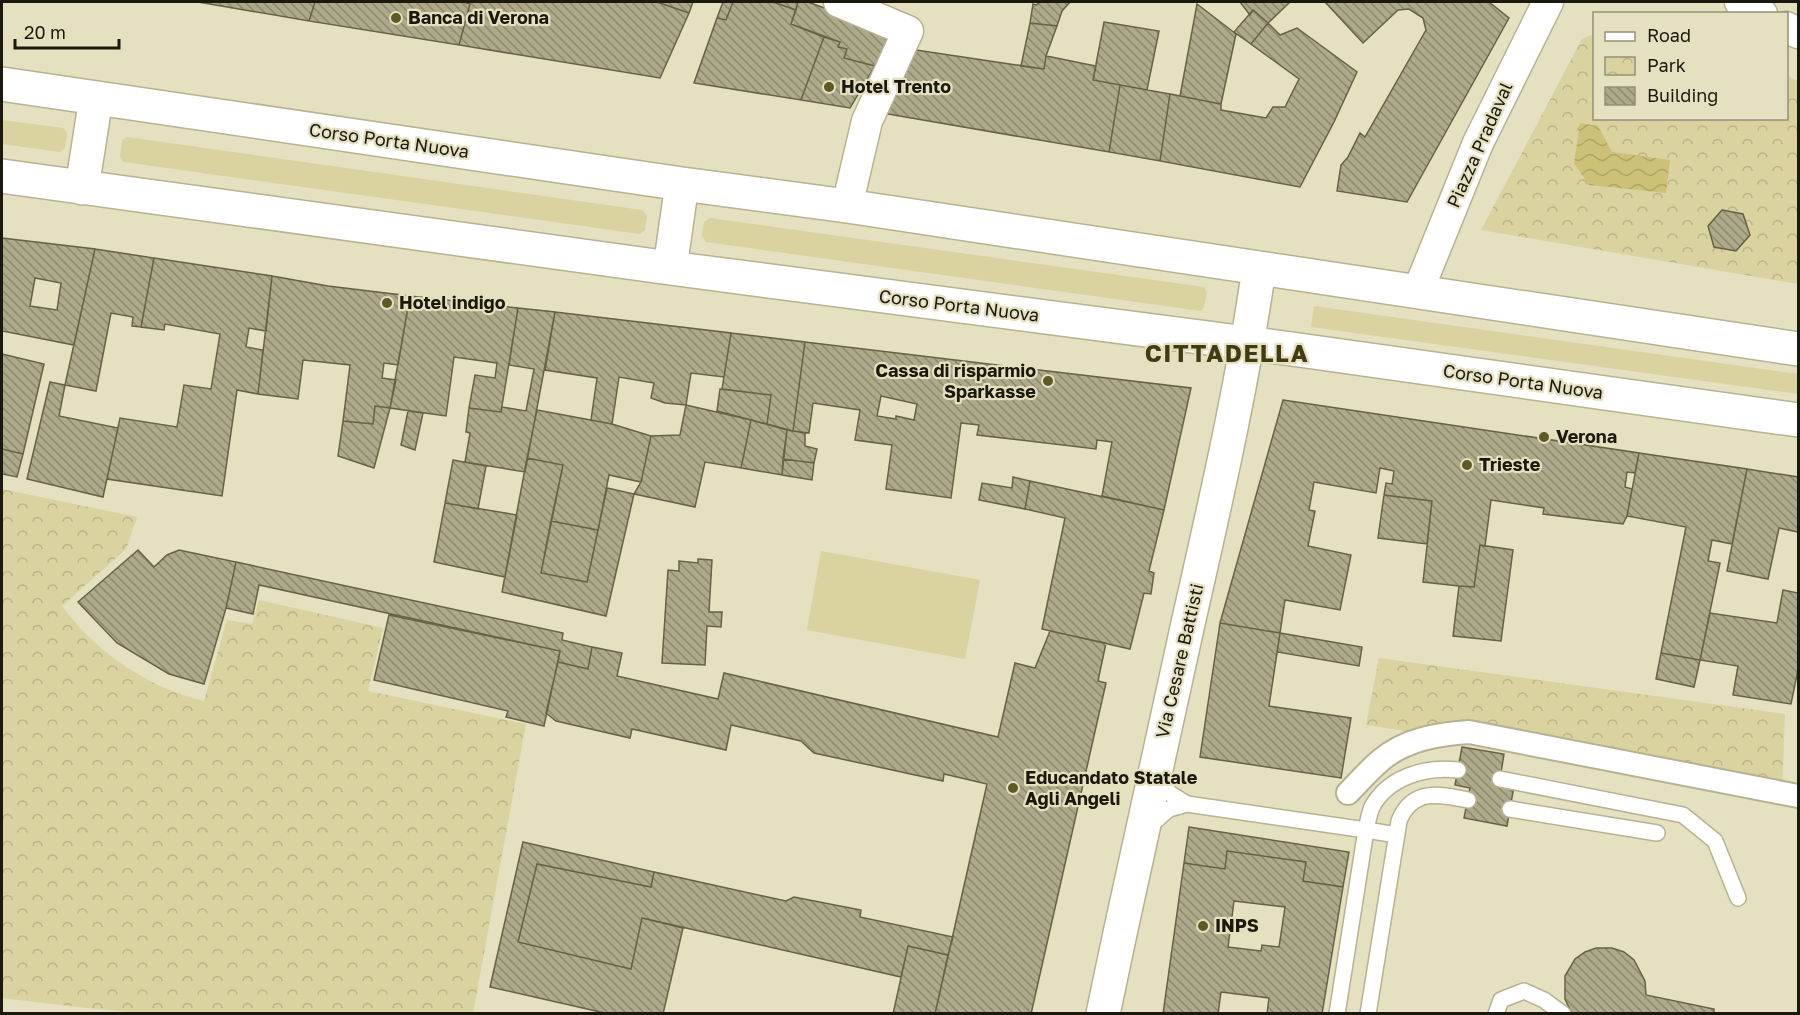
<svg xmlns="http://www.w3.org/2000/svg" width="1800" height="1015" font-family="'Golos Text',sans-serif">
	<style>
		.grass { fill: #dad29f }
		.park { fill: url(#park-crowns) }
		.water { fill: url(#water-waves) }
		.building { fill: url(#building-back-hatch); stroke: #676245; stroke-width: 1.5; fill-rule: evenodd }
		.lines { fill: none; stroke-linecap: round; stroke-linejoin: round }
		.service-casing { stroke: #b6b292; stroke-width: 18 }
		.pedestrian-casing { stroke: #b6b292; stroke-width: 26 }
		.minor-casing { stroke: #b6b292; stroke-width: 33 }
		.tertiary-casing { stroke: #b6b292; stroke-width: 36 }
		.service { stroke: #fff; stroke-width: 15 }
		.pedestrian { stroke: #fff; stroke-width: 22 }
		.minor { stroke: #fff; stroke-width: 30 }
		.tertiary { stroke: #fff; stroke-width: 33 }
		.poi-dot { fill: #615925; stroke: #e5e0bf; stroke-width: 2 }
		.labels { text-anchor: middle; stroke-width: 4.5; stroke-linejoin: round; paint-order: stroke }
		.poi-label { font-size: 18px; font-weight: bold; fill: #1b190d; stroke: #e5e0bf; text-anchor: start }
		.street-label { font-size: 18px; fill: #1b190d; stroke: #e5e0bf }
		.district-label { font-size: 24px; font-weight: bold; letter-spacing: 1.5px; fill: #423b11; stroke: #e5e0bf }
	</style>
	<defs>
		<pattern id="park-crowns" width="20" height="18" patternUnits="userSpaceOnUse" patternTransform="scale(1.5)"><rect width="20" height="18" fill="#dad29f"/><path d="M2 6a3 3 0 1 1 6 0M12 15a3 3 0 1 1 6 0" fill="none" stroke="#bab488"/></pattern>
		<pattern id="water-waves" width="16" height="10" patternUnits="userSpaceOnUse" patternTransform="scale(1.5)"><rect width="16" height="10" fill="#cdc177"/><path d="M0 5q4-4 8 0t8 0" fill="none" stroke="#afa566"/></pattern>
		<pattern id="building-back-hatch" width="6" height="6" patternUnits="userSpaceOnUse" patternTransform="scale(1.5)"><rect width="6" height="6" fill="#aea98a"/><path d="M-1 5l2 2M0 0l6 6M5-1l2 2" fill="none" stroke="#8d896f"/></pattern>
	</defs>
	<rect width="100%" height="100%" fill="#e5e0bf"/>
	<path class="grass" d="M2 120 63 128 67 133 65 148 60 152 2 144Z
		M127 137 642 210 647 216 645 230 640 234 124 162 120 157 122 140Z
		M710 218 1204 287 1207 292 1204 307 1201 311 706 242 702 235 704 222Z
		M1314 306 1798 374V394L1311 327Z
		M821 551 980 580 965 659 807 630Z"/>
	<path class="park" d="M1594 34V118H1786L1787 76 1798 81V284L1481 230 1582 39Z
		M2 489 137 517 126 549 62 606C71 617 80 629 90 638 121 668 162 691 204 701L227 620 252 624 259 600 383 628 368 691 526 724 473 1013 152 1014 78 1007 2 998Z
		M1379 658 1785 714 1782 790 1366 725Z"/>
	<path class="water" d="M1580 123 1598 126 1612 152 1670 160 1666 193 1589 185 1574 163Z"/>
	<path class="building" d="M198 2H315L309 21Z
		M315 2H463L470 4 459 45 309 21Z
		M463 2H657L689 13 660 78 459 45 470 4Z
		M657 2H693L689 13Z
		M723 2H733L726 20 717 18Z
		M733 2H773L796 10 791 24 824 37 801 100 694 83 717 18 726 20Z
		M773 2H798L796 10Z
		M798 2H808L895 34 875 66 844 58 847 49 838 47 840 42 791 24Z
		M1040 2H1070L1062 11 1057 26 1030 23 1033 4 1036 5Z
		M1240 2H1290L1268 23 1253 10 1250 15Z
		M1325 2H1489L1509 18 1407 202 1337 191 1341 165 1348 157 1360 133 1365 137 1426 30 1423 18 1409 9 1398 10 1363 43Z
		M1197 4 1236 34 1221 104 1180 96Z
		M1253 10 1268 23 1251 44 1234 32Z
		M1104 22 1159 31 1147 90 1093 80Z
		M1030 23 1057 26 1046 56 1044 69 1021 66Z
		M1268 23 1280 35 1297 28 1357 72 1334 122 1300 187 1160 161 1170 94 1221 104V110L1266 118 1273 107H1285L1299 79 1251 44Z
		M824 37 840 42 838 47 847 49 844 58 875 66 850 108 801 100Z
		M916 50 1044 69 1046 56 1096 66 1093 80 1120 85 1109 152 882 113Z
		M1120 85 1170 94 1160 161 1109 152Z
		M1722 210 1743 214 1750 235 1736 251 1714 247 1708 226Z
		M2 238 95 249 74 345 2 331ZM35 278 61 283 57 310 30 306Z
		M95 249 154 258 141 327 132 326 133 317 111 313 96 391 65 385Z
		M154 258 272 276 266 331 249 328 246 347 263 350 258 394 237 390 222 496 107 479 120 418 177 427 184 385 211 389 220 334 165 324 164 330 141 327Z
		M272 276 328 286 410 296 398 365 384 363 382 378 396 380 390 408 375 406 373 424 343 421 350 365 303 360 298 399 258 394Z
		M410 296 518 308 501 412 469 408 475 375 495 378 497 363 454 357 446 416 390 408Z
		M518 308 555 312 525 472 465 462 470 433 466 432 469 408 501 412 502 407 526 411 534 369 509 365Z
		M555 312 731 333 724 377 691 373 686 405 665 403 651 398 654 383 619 377 612 424 591 420 597 378 545 370Z
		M731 333 805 342 793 431 767 424 771 395 722 389Z
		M805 342 1191 388 1164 510 1102 496 1112 442 1097 440 1096 449 977 435 979 425 961 423 951 498 886 489 892 445 855 440 860 410 813 403 809 433 793 431ZM881 396 917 404 914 420 896 416V419L877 416Z
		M2 354 44 364 23 454 2 449Z
		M50 382 65 385 59 416 118 428 103 497 27 479Z
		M720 389 771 395 767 424 717 411Z
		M1283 400 1639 453 1635 473 1627 472 1625 487 1632 489 1627 516 1623 524 1543 514 1544 508 1491 500 1485 546 1480 545 1474 587 1459 586 1423 582 1432 501 1384 495 1386 483 1392 484 1394 471 1380 468 1376 493 1314 482 1309 510 1315 511 1308 546 1351 555 1340 610 1285 600 1280 633 1220 623Z
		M686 405 751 420 741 468 705 462 695 507 634 494 641 482 651 436 680 435Z
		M375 406 390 408 374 468 338 456 343 421 373 424Z
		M537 410 612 424 651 436 641 482 609 475 598 530 551 521 563 465 527 458Z
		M408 411 423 413 415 450 401 445Z
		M751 420 787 430 782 475 741 468Z
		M787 430 805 433V446L817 449 814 463 783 459Z
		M2 449 23 454 17 477 2 474Z
		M1639 453 1747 469 1732 544 1712 540 1708 561 1720 563 1700 660 1661 653 1686 527 1627 516Z
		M527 458 563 465 541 573 587 582 607 488 634 494 606 616 502 592Z
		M783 459 814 463 812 480 782 475Z
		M453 460 486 466 478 509 445 503Z
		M1747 469 1798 477V532L1779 528 1768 579 1727 571Z
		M1013 477 1030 481 1025 509 979 500 982 483 1012 488Z
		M1030 481 1164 510 1149 571 1154 573 1151 594 1144 593 1130 649 1042 629 1065 518 1025 509Z
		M1384 495 1432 501 1427 544 1378 538Z
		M445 503 517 515 505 577 434 562Z
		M551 521 598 530 587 582 541 573Z
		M1480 545 1513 550 1501 641 1453 636 1459 586 1474 587Z
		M138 550 154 567 167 555 179 550 236 562 226 608 204 684 169 674 117 643 78 602Z
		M698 559 712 560 709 612H722L721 627 707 626 705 665 662 663 668 570 679 571V561L698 563Z
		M236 562 563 633 562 640 592 647 588 669 558 662 560 651 259 585 253 614 226 608Z
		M1783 590 1798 593V670L1791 704 1733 695 1738 666 1700 660 1710 613 1777 623Z
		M389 615 560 651 544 726 506 717 508 711 374 680Z
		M1220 623 1280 633 1269 706 1351 718 1341 778 1200 757Z
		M1050 631 1106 643 1098 681 1106 683 1031 1014H935L987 784 944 774 943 781 814 753 801 741 731 725 726 750 632 729 630 738 556 721 546 713 558 662 588 669 592 647 622 653 617 676 718 699 724 673 998 737 1015 663 1035 668Z
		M1280 633 1362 647 1359 666 1277 652Z
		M1661 653 1700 660 1694 687 1656 679Z
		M1462 747 1504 754 1500 779 1514 786 1507 826 1464 818 1470 788 1455 785Z
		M1189 827 1349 852 1343 887 1303 881 1306 862 1227 851 1225 869 1184 863Z
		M523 842 654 872 651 887 537 864 518 942 631 969 642 918 683 928 663 1014H609L490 987Z
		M1227 851 1306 862 1303 881 1343 887 1322 1014H1267L1269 998 1221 992 1218 1014H1163L1184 863 1225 869ZM1234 901 1285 907 1279 947 1262 945 1261 951 1228 947Z
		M537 864 651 887 654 872 786 901 794 897 861 910 860 917 953 937 948 955 908 946 901 977 642 918 631 969 518 942Z
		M908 946 948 955 935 1014H893Z
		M1596 948H1612L1624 952 1634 960 1645 981 1646 995 1714 1009V1014H1572L1565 999V976L1575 959 1585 952Z"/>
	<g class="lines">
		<defs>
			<path id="service" d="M1157 772 1169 793 1187 804
				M1500 779 1683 815 1715 841 1738 898
				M1510 809 1657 833
				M1147 828 1169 809 1187 804 1366 830 1337 1014
				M1397 835 1366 830C1368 822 1369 814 1372 807 1388 777 1426 766 1458 770
				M1368 1014 1399 821C1412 788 1440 794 1468 800
				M1496 1014 1501 1000 1524 991 1544 1000 1563 1014"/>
			<path id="pedestrian" d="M1348 793C1359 782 1369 770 1381 760 1406 739 1439 734 1469 732L1798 796"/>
			<path id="minor" d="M839 2 908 31 867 121 847 206
				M1740 2 1762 14
				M1786 27 1798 33
				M1418 291 1478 143 1548 2"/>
			<path id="tertiary" d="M2 84 682 184 847 206 1798 349
				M2 176 670 268 1299 350 1798 420
				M82 188 96 98
				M670 268 682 184
				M1103 1014C1130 885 1158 756 1187 628 1214 508 1242 389 1259 268"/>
		</defs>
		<use href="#service" class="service-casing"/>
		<use href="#pedestrian" class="pedestrian-casing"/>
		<use href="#minor" class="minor-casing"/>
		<use href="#tertiary" class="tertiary-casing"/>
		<use href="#service" class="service"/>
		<use href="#pedestrian" class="pedestrian"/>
		<use href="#minor" class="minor"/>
		<use href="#tertiary" class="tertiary"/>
	</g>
	<g class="poi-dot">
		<circle cx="396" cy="18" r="6"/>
		<circle cx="829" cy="87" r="6"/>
		<circle cx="387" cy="303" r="6"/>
		<circle cx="1048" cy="381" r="6"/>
		<circle cx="1544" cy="437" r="6"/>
		<circle cx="1467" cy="465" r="6"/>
		<circle cx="1013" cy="788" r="6"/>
		<circle cx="1203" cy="926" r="6"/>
	</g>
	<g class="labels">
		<g class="poi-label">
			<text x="408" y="24">Banca di Verona</text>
			<text x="841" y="93">Hotel Trento</text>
			<text x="399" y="309">Hotel indigo</text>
			<text x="1036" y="377" text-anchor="end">Cassa di risparmio<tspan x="1036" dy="21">Sparkasse</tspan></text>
			<text x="1556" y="443">Verona</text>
			<text x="1479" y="471">Trieste</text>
			<text x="1025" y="784">Educandato Statale<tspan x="1025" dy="21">Agli Angeli</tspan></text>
			<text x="1215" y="932">INPS</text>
		</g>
		<g class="street-label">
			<text transform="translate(389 141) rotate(8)" y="6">Corso Porta Nuova</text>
			<text transform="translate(1480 145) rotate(-66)" y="6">Piazza Pradaval</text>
			<text transform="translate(959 306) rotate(7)" y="6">Corso Porta Nuova</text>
			<text transform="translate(1523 382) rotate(8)" y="6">Corso Porta Nuova</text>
			<text transform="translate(1180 661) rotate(-77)" y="6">Via Cesare Battisti</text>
		</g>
		<g class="district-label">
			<text x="1227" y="362">CITTADELLA</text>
		</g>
	</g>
	<rect width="1800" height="1015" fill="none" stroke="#1b190d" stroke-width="6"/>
	<rect x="1593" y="12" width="195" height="108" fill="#e5e0bf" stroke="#949078" stroke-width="1.5"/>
	<rect x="1605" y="32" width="30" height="9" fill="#ffffff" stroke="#949078" stroke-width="1.5"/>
	<text x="1647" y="42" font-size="18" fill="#1b190d">Road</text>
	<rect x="1605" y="57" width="30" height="18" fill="url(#park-crowns)" stroke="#949078" stroke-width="1.5"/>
	<text x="1647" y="72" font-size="18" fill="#1b190d">Park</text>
	<rect x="1605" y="87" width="30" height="18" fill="url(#building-back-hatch)" stroke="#949078" stroke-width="1.5"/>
	<text x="1647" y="102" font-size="18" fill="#1b190d">Building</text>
	<path d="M15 39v9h104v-9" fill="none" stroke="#1b190d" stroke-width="3"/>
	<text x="24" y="39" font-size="18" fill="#1b190d" stroke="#e5e0bf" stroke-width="4.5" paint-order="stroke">20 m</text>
</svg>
